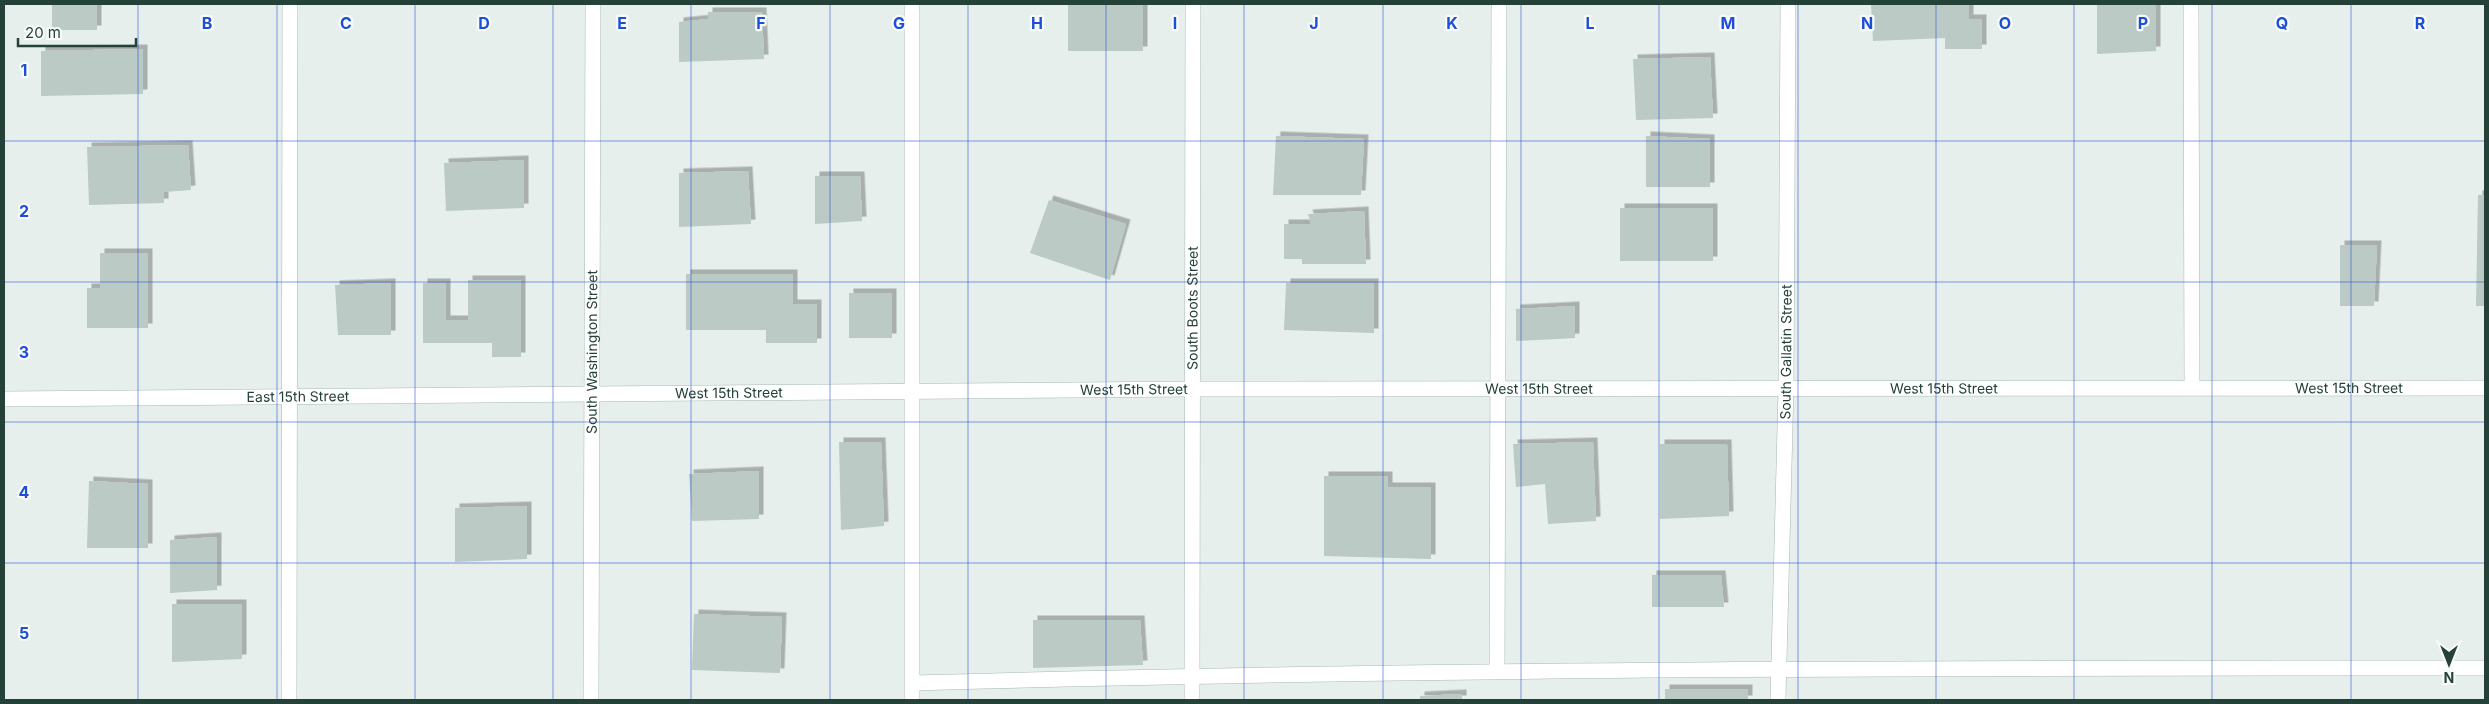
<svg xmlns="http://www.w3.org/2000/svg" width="2489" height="704" font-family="Inter,sans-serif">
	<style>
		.building { fill: #bbcac4; filter: url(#shadow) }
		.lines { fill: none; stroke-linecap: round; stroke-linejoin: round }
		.lane-casing { stroke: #a8b8b2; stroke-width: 16 }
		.street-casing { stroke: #a8b8b2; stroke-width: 16 }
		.secondary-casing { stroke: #a4bbb3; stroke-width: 16 }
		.lane { stroke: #fff; stroke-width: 15 }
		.street { stroke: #fff; stroke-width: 15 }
		.secondary { stroke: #fff; stroke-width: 15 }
		.grid { fill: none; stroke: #1d4ed8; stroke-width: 1; stroke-opacity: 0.55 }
		.labels { text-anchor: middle; stroke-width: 4.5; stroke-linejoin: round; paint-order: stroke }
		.street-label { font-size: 14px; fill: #24423a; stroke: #f7fbf9 }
		.grid-label { font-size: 16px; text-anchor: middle; font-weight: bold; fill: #1d4ed8; stroke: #f7fbf9; stroke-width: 4.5; stroke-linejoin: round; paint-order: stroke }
	</style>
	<defs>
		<filter id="shadow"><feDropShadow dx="4.5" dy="-4.5" stdDeviation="0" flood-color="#0004"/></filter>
	</defs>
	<rect width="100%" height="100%" fill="#e6efeb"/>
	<path class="building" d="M52 4H97V30H52Z
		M1068 4H1143V51H1068Z
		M1871 4H1969V19H1982V49H1945V38L1873 41Z
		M2097 4H2156V51L2097 54Z
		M708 12H762L764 59 679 62V22L708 19Z
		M143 49V94L41 96V51Z
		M1710 57 1713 118 1636 120 1633 59Z
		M1276 136 1364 139 1361 195H1273Z
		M1646 136 1710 139V187H1646Z
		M188 145 191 190 164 192V203L89 205 87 147Z
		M524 160V208L446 211 444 163Z
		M748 171 751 224 679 227V173Z
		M815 176H860L862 221 815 224Z
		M2478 195H2485V306H2476Z
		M1049 200 1126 224 1110 280 1030 253Z
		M1620 208H1713V261H1620Z
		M1364 211 1366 264H1302V259H1284V224H1311L1308 214Z
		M2340 245H2377L2374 306H2340Z
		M100 253H148V328H87V288H100Z
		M686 274H793V304H817V343H766V330H686Z
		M468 280H521V357H492V343H423V283H446V320H468Z
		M391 283V335H338L335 285Z
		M1286 283H1374V333L1284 330Z
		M849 293H892V338H849Z
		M1575 306V338L1516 341V309Z
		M839 442H881L884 526 841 530Z
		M1593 442 1596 521 1548 524 1545 484 1516 487 1513 444Z
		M1660 444H1727L1729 516 1660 519Z
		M759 471V519L692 521 689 474Z
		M1324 476H1388V487H1431V559L1324 556Z
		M89 481 148 484V548H87Z
		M527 506V559L455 562V508Z
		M217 537V590L170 593V540Z
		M1652 575H1721L1724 607H1652Z
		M172 604H242V659L172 662Z
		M694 614 782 617 780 673 692 670Z
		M1033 620H1140L1143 665 1033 668Z
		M1665 689H1748V700H1665Z
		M1462 694V700H1420V696Z"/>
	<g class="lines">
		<defs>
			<path id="lane" d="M912 4V700
				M2191 4 2192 388
				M1497 672 1499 4
				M912 683C1436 668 1961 668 2485 668
				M289 700 290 4"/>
			<g id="street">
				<path id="s1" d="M4 399 1193 389 2485 388"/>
				<path id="s2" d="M1192 700 1193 4"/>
				<path id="s3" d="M1778 700 1786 388 1788 4"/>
			</g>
			<g id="secondary">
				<path id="s4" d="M591 700 593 4"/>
			</g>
		</defs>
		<use href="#lane" class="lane-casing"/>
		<use href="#street" class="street-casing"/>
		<use href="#secondary" class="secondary-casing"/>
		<use href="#lane" class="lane"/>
		<use href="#street" class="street"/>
		<use href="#secondary" class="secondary"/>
	</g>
	<path class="grid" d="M138 4V700M277 4V700M415 4V700M553 4V700M691 4V700M830 4V700M968 4V700M1106 4V700M1244 4V700M1383 4V700M1521 4V700M1659 4V700M1798 4V700M1936 4V700M2074 4V700M2212 4V700M2351 4V700M4 141H2485M4 282H2485M4 422H2485M4 563H2485"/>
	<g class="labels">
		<g class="street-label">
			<text dy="5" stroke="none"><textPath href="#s2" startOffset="392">South Boots Street</textPath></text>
			<text dy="5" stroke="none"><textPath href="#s4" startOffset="348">South Washington Street</textPath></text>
			<text dy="5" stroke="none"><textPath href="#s3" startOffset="348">South Gallatin Street</textPath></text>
			<text dy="5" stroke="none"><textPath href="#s1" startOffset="1535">West 15th Street</textPath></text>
			<text dy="5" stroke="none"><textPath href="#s1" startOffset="1940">West 15th Street</textPath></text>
			<text dy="5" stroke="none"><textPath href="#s1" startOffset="2345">West 15th Street</textPath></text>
			<text dy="5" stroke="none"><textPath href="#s1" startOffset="1130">West 15th Street</textPath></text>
			<text dy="5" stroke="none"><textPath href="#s1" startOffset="725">West 15th Street</textPath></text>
			<text dy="5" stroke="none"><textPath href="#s1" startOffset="294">East 15th Street</textPath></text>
		</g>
	</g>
	<g class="grid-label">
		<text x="207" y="29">B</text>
		<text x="346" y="29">C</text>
		<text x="484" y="29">D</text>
		<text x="622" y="29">E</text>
		<text x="761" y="29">F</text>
		<text x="899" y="29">G</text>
		<text x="1037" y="29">H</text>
		<text x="1175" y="29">I</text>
		<text x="1314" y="29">J</text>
		<text x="1452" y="29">K</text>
		<text x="1590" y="29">L</text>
		<text x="1728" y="29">M</text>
		<text x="1867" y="29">N</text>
		<text x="2005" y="29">O</text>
		<text x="2143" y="29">P</text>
		<text x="2282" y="29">Q</text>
		<text x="2420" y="29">R</text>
		<text x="24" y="76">1</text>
		<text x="24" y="217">2</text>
		<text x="24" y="358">3</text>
		<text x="24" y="498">4</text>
		<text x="24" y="639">5</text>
	</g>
	<rect width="2489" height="704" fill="none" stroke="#24423a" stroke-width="10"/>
	<g transform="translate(2449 664) rotate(180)" stroke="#f7fbf9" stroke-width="4" paint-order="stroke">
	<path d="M0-4L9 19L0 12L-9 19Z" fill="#24423a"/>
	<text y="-8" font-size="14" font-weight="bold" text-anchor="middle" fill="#24423a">N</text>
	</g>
	<path d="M18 38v8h118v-8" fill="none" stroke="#24423a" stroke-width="2.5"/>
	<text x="25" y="38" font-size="15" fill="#24423a" stroke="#f7fbf9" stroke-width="4" paint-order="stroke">20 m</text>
</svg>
